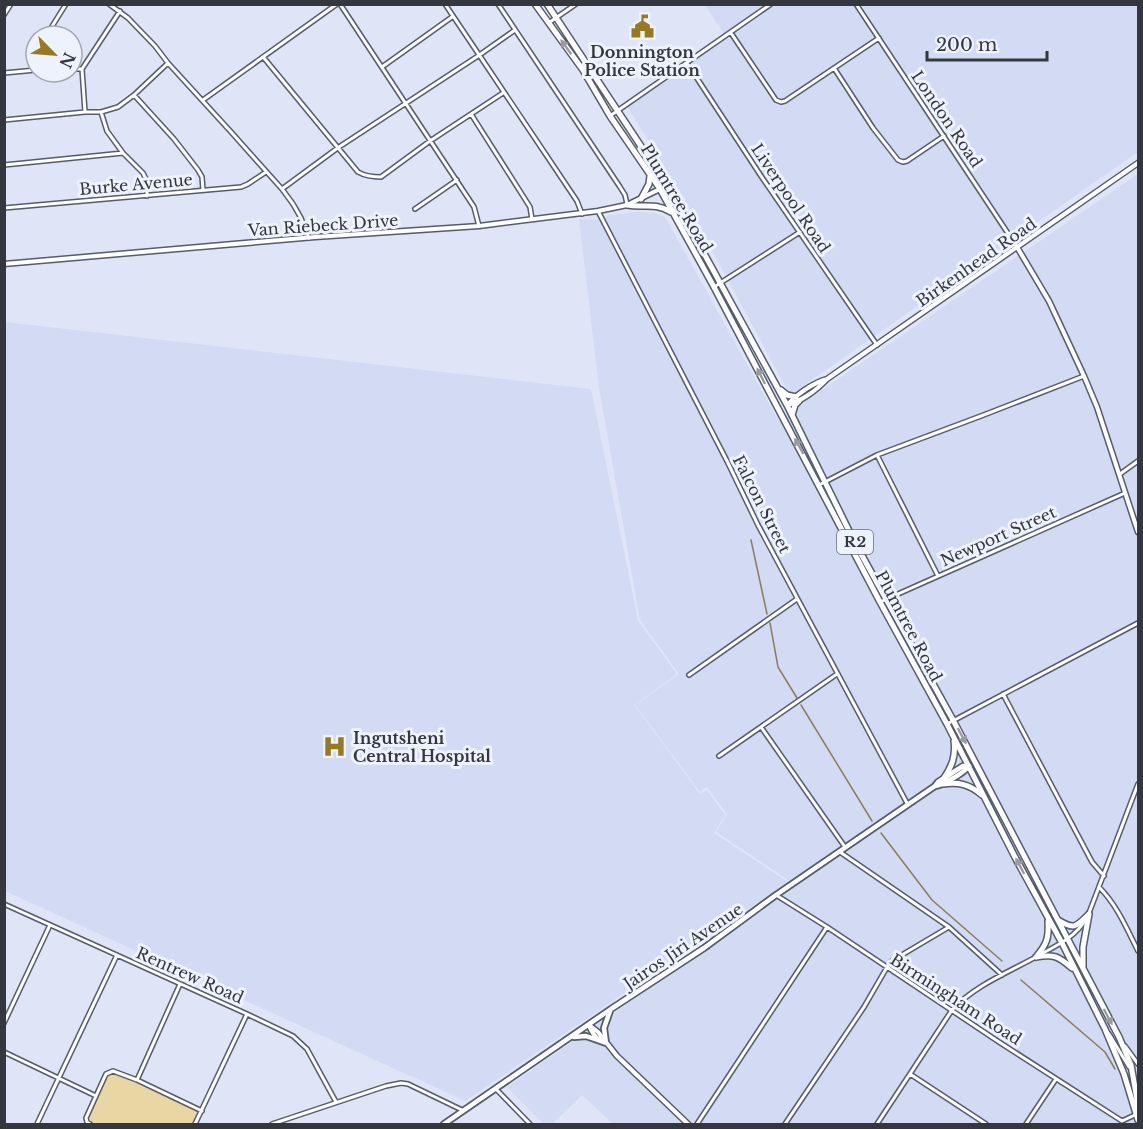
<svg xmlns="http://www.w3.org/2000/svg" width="1143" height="1129" font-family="'Libre Baskerville',serif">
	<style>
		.built { fill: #d2daf4 }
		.green { fill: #ead6a3 }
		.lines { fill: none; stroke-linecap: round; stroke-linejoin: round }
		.stream { stroke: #8c7d59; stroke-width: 1.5 }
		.minor-casing { stroke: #575c6b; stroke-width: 6 }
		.tertiary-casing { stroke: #575c6b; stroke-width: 7 }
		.secondary-casing { stroke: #575c6b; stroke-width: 8 }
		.trunk-casing { stroke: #575c6b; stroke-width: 8 }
		.minor { stroke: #fff; stroke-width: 3 }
		.tertiary { stroke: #fff; stroke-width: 4 }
		.secondary { stroke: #fff; stroke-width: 4.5 }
		.trunk { stroke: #fff; stroke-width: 5 }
		.oneway { fill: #9a9b9e }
		.labels { text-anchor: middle; stroke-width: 6; stroke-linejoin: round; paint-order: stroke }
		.shield { fill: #eef2fd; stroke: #6c6f77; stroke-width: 1.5 }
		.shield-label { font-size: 15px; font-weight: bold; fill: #35373e }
		.poi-label { font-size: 16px; font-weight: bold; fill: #35373e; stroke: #eef2fd }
		.street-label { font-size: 16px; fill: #35373e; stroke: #eef2fd }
	</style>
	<rect width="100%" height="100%" fill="#dfe5f7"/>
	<path class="built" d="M705 5H1138V152L790 395 684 198 627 106 726 37Z
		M1138 174V1124H613L582 1095 552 1124H544L507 1087 797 886 716 832 727 814 707 787 700 792 635 705 679 674 640 620 599 387 579 219 596 220 610 215 636 212 654 213 665 217 778 420Z
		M5 322 591 389 638 621 677 674 634 705 700 794 707 790 725 815 714 833 788 882 465 1101 5 891Z"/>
	<path class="green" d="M113 1073 194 1109 198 1114 193 1124H95L90 1122 89 1117 108 1075Z"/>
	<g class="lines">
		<path class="stream" d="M751 540 767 614
			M770 623 778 667 797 698
			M801 705 872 821
			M881 833 932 900 1002 961
			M1021 980 1105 1052 1115 1069"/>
		<defs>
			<path id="minor" d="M109 4 128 18 155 46 168 63 232 133 282 189 293 204 301 218 309 238
				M340 4 474 207 479 226
				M445 4 577 201 582 214
				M498 4 620 187 625 195 627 204
				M856 4 1017 247
				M4 15 11 4
				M550 22 576 4
				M731 33 776 100 781 102 785 101 879 38
				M46 36 66 4
				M264 58 358 172C365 176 372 177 381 177L430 141 503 93
				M687 63 761 176 877 345
				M382 67 452 17
				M834 68 873 128 898 160 903 162 907 161 944 136
				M72 69H82L120 11
				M82 69 85 112
				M35 70 36 53
				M4 73 36 70
				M134 95 174 139 198 170 202 177 203 190
				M203 100 337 4
				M101 112 107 131 123 153 143 173 147 181V196
				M471 114 530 207 532 219
				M610 116 771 4
				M4 120 85 112H101L118 107 134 95 168 63
				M4 165 123 153
				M282 189 339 147 478 56 515 30
				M4 208 241 187 248 184 266 172
				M415 209 457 180
				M598 211 727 461 758 525 908 805
				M714 287 800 232
				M877 455 938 576
				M1120 474 1138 461
				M819 485 877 455 981 416 1084 376
				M880 602 1125 493
				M689 675 797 599
				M1003 694 1092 862 1104 876
				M947 724 1138 623
				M761 727 845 847
				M719 756 837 674
				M840 852 949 927 1002 975
				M1099 887C1117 905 1127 929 1138 951
				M776 895 827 927 999 1042 1122 1121
				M4 904 247 1014 293 1036 307 1049 336 1102
				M1089 913 1138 784
				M4 1023 50 925
				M1109 1034 1129 1067
				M1125 1046 1138 1064
				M4 1052 96 1096
				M910 1074 986 1124
				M137 1080 180 984
				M496 1089 530 1124
				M1122 1121 1137 1114
				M37 1124 117 955
				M90 1124 87 1122 86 1118 106 1074 113 1071 137 1080 202 1111
				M195 1124 247 1014
				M272 1124 386 1086 401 1083 408 1084 462 1110
				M697 1124 827 927
				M785 1124 864 1007 890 962 949 927
				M877 1124 952 1010C976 984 1012 971 1043 953 1060 944 1076 936 1086 919
				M1026 1124 1056 1079"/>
			<path id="tertiary" d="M1017 247 1049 301 1084 376 1097 407 1138 532
				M4 264 315 237 479 226 598 211 627 205 660 189
				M787 405C797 394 813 383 827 379L1138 163
				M788 405C801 401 817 390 826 380
				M589 1025 598 1032 617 1056 688 1124
				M589 1025C591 1032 594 1036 600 1040"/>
			<path id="secondary" d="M935 786C943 785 964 773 969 766
				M574 1037 586 1036 606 1043 604 1028 610 1011
				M444 1124 611 1009 704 948 776 895 935 786 938 782 963 766H969"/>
			<path id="trunk" d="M535 4 583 70 610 116 660 189 714 287 880 602 947 724 1016 859 1062 943 1105 1029 1124 1074 1138 1120
				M547 4 658 172 672 195 787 405 855 543 953 720 1119 1037 1131 1065 1138 1105
				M641 199 649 184 650 176
				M627 205C645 208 654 202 671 212
				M781 390 787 395 796 397
				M792 415 795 405 799 401
				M944 778C952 766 956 756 954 741
				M943 784C959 782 969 784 982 795
				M1058 920C1074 930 1076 927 1088 915
				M1036 957C1054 954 1058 956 1072 968
				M1036 957C1047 944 1049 938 1048 921
				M1083 968V947L1089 914"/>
		</defs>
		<use href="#minor" class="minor-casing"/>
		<use href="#tertiary" class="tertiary-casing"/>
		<use href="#secondary" class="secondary-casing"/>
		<use href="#trunk" class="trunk-casing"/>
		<use href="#minor" class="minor"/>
		<use href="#tertiary" class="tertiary"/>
		<use href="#secondary" class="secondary"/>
		<use href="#trunk" class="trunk"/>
	</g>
	<defs><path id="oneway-solid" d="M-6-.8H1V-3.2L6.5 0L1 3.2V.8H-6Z" transform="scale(1.5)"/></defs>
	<g class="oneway">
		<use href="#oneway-solid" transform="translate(566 47) rotate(-126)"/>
		<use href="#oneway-solid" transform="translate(761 376) rotate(-117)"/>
		<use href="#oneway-solid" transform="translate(799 446) rotate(-119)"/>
		<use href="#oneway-solid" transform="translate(962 736) rotate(62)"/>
		<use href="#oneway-solid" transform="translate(1020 866) rotate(-118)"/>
		<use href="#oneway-solid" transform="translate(1108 1017) rotate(62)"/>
	</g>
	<defs>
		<symbol id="civic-bare" viewBox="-9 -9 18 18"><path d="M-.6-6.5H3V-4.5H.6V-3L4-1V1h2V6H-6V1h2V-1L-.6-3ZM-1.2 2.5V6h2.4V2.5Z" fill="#977921" stroke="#eef2fd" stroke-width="2.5" paint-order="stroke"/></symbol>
		<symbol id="hospital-bare" viewBox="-9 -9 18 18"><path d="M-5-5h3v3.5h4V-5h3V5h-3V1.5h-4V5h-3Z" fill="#977921" stroke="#eef2fd" stroke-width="2.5" paint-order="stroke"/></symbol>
	</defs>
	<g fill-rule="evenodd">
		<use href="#civic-bare" x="626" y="10" width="33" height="33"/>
		<use href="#hospital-bare" x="318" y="730" width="33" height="33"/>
	</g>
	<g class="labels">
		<rect class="shield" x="837" y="530" width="36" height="24" rx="4.5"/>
		<g class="shield-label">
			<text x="855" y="547">R2</text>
		</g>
		<g class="poi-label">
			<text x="642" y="58">Donnington<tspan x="642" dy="18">Police Station</tspan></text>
			<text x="353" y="744" text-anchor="start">Ingutsheni<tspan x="353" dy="18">Central Hospital</tspan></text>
		</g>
		<g class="street-label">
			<text transform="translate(947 119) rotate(56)" y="6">London Road</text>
			<text transform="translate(136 184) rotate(-5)" y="6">Burke Avenue</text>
			<text transform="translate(677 198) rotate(59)" y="6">Plumtree Road</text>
			<text transform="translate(791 198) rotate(56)" y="6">Liverpool Road</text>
			<text transform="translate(323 225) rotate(-4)" y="6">Van Riebeck Drive</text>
			<text transform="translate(976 262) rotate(-35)" y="6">Birkenhead Road</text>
			<text transform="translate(762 504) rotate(63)" y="6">Falcon Street</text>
			<text transform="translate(998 536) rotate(-24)" y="6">Newport Street</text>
			<text transform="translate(909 626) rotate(62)" y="6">Plumtree Road</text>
			<text transform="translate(683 946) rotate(-34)" y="6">Jairos Jiri Avenue</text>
			<text transform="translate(190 975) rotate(24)" y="6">Rentrew Road</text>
			<text transform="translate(956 999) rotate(33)" y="6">Birmingham Road</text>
		</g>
	</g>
	<rect width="1143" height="1129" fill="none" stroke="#35373e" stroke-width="12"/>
	<g transform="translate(54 54) rotate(115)"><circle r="28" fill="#eef2fd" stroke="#a4a7b1" stroke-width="1.5"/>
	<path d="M0-4.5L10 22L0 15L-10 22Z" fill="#977921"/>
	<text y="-9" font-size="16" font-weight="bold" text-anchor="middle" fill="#35373e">N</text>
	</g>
	<path d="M927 51v9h120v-9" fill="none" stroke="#35373e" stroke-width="3"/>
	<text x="936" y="51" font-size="18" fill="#35373e" stroke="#eef2fd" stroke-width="4.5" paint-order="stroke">200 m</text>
</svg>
